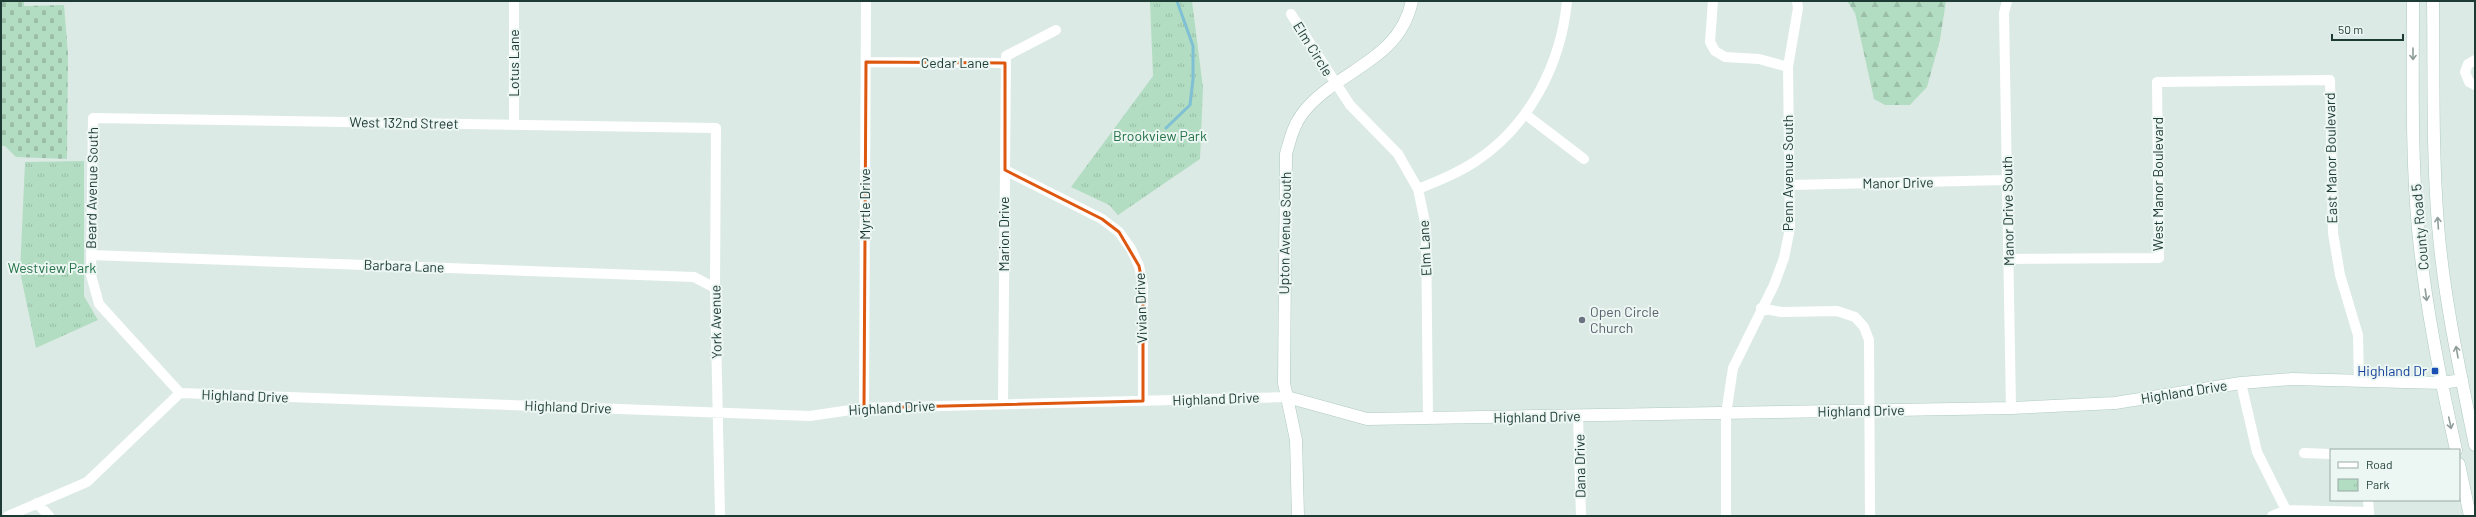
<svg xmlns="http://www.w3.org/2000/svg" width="2476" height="517" font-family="Barlow,sans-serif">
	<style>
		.forest { fill: url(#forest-firs) }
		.cemetery { fill: url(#cemetery-stones) }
		.park { fill: url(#park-tufts) }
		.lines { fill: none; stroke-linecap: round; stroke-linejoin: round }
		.stream { stroke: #7fc0d4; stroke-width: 3 }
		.secondary-casing { stroke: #afcac2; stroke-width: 13 }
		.street { stroke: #fff; stroke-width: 10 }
		.secondary { stroke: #fff; stroke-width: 12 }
		.oneway { stroke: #8e9c9a }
		.marked { fill: none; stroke: #de570e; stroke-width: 3; stroke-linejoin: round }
		.worship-dot { fill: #6b7280; stroke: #ecf6f2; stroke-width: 1.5 }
		.transit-dot { fill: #1a4fb4; stroke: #ecf6f2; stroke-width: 1.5 }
		.labels { text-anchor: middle; stroke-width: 4; stroke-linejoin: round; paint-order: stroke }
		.street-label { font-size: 14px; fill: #1d3a34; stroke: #ecf6f2 }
		.park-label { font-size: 14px; fill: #257349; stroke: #ecf6f2 }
		.worship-label { font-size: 14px; fill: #5b616d; stroke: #ecf6f2; text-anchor: start }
		.transit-label { font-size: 14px; fill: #164399; stroke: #ecf6f2; text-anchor: end }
	</style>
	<defs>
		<pattern id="forest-firs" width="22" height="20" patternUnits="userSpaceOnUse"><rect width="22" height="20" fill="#b3ddc2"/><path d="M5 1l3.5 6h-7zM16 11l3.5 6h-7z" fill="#9abea7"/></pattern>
		<pattern id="cemetery-stones" width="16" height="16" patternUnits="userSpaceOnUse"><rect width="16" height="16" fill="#b3ddc2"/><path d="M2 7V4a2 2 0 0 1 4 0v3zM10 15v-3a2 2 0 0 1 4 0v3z" fill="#9abea7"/></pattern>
		<pattern id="park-tufts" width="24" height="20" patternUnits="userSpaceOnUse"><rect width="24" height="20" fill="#b3ddc2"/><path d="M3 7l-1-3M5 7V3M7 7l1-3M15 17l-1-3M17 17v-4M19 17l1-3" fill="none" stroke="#9abea7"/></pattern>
	</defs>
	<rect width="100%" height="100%" fill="#dceae5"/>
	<path class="forest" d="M1847 1H1946L1940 40 1927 87 1910 105H1885L1874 99 1855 13Z"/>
	<path class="cemetery" d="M1 1H24V6L64 5 68 54 67 159 16 157 5 146H1Z"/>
	<path class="park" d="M1150 1H1192L1203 88 1200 159 1118 215 1109 205 1071 187 1153 76Z
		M84 161V296L98 320 36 348 20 272 25 162Z"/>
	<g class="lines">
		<path class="stream" d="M1166 128 1190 105 1193 79V46L1177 1"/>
		<defs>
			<path id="secondary" d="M2413 1C2413 77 2411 153 2418 229 2425 303 2440 377 2456 450
				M2433 1C2434 75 2432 150 2438 225 2444 299 2460 372 2475 445
				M1287 397 1367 419 2011 408 2115 403 2241 383 2292 379 2442 383 2462 380
				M2459 464 2470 516
				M1298 516 1296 440 1284 383 1286 154C1290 140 1293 126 1302 114 1335 70 1399 63 1412 1"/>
		</defs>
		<use href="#secondary" class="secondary-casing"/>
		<path class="street" d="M514 1V125
			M1713 1 1710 42 1715 51 1725 57 1759 59 1788 67 1790 228 1784 258 1774 285 1733 368 1726 414V516
			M2007 1 2004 13 2011 408
			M1291 14 1350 105 1398 154 1418 189 1426 227 1428 418
			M2475 60 2468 64 2465 72 2469 82 2475 85
			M866 62 1005 63
			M1788 67 1798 8 1797 1
			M1525 114 1584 159
			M1005 170 1102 219 1119 232 1131 249 1139 266 1143 286V401
			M1790 185 2006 180
			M1418 189C1438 181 1458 173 1476 161 1530 125 1561 64 1567 1
			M91 255 694 277 715 288
			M2009 259 2159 258 2157 82 2330 80 2333 233 2340 275 2358 335 2359 381
			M1761 308 1781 312 1837 311 1855 317 1864 327 1869 340 1870 516
			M2241 383 2257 452 2289 516
			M180 393 99 304 91 275 93 118 716 128 715 288 720 516
			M1003 404 1006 56 1056 30
			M864 408 866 1
			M1578 416 1581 516
			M2304 453 2331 454
			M2368 500 2369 512
			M37 503 49 516
			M8 516 87 482 180 393 810 416 864 408 1287 397
			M2272 516 2286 510 2369 512V516"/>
		<use href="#secondary" class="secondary"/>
	</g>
	<defs><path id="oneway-shaft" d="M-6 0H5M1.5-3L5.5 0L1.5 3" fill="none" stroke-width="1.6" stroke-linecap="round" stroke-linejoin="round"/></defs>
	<g class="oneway">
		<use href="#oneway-shaft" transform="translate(2413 54) rotate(90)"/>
		<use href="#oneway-shaft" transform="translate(2438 223) rotate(-94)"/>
		<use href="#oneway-shaft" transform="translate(2426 295) rotate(82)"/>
		<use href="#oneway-shaft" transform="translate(2457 352) rotate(-100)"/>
		<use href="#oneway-shaft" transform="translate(2450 423) rotate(78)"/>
	</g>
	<path class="marked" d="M866 62 1005 63V170L1102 219 1119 232 1139 266 1143 286V401L864 408Z"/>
	<circle class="worship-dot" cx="1582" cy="320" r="4"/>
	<rect class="transit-dot" x="2431" y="367" width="8" height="8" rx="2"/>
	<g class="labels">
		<g class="street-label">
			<text transform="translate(1313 49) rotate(58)" y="5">Elm Circle</text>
			<text transform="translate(514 63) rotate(-90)" y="5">Lotus Lane</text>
			<text x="955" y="68">Cedar Lane</text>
			<text transform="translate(404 123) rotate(1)" y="5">West 132nd Street</text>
			<text transform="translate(2331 158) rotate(-91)" y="5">East Manor Boulevard</text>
			<text transform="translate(1788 173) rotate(-90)" y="5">Penn Avenue South</text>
			<text transform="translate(1898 183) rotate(-1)" y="5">Manor Drive</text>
			<text transform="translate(2158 184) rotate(-90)" y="5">West Manor Boulevard</text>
			<text transform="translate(92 188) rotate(-89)" y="5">Beard Avenue South</text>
			<text transform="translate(865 204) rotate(-90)" y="5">Myrtle Drive</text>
			<text transform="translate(2008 211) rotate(-91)" y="5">Manor Drive South</text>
			<text transform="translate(2420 227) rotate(-95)" y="5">County Road 5</text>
			<text transform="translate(1285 233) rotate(-89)" y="5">Upton Avenue South</text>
			<text transform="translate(1004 234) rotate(-90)" y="5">Marion Drive</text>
			<text transform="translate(1425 248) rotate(-93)" y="5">Elm Lane</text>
			<text transform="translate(404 266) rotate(2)" y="5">Barbara Lane</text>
			<text transform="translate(1141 308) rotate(-92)" y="5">Vivian Drive</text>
			<text transform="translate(716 322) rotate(-91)" y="5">York Avenue</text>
			<text transform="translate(2184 392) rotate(-9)" y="5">Highland Drive</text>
			<text transform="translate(245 396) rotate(2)" y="5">Highland Drive</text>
			<text transform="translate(1216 399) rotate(-2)" y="5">Highland Drive</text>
			<text transform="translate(568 407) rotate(2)" y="5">Highland Drive</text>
			<text transform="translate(892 408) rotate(-3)" y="5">Highland Drive</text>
			<text transform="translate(1861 411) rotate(-1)" y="5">Highland Drive</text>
			<text transform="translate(1537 417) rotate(-1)" y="5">Highland Drive</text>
			<text transform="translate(1580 466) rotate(-91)" y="5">Dana Drive</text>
		</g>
		<g class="park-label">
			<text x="1160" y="141">Brookview Park</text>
			<text x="52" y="273">Westview Park</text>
		</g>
		<g class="worship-label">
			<text x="1590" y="317">Open Circle<tspan x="1590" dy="16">Church</tspan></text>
		</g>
		<g class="transit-label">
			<text x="2427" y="376">Highland Dr</text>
		</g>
	</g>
	<rect width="2476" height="517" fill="none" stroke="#1d3a34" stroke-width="4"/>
	<rect x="2330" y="449" width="130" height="52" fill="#ecf6f2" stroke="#99aba6"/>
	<rect x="2338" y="462" width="20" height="6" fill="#ffffff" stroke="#99aba6"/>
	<text x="2366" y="469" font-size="12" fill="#1d3a34">Road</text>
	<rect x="2338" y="479" width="20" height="12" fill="url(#park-tufts)" stroke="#99aba6"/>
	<text x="2366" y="489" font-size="12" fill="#1d3a34">Park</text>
	<path d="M2332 34v6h71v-6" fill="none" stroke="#1d3a34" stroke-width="2"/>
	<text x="2338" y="34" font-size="12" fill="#1d3a34" stroke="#ecf6f2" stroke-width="3" paint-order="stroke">50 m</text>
</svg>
